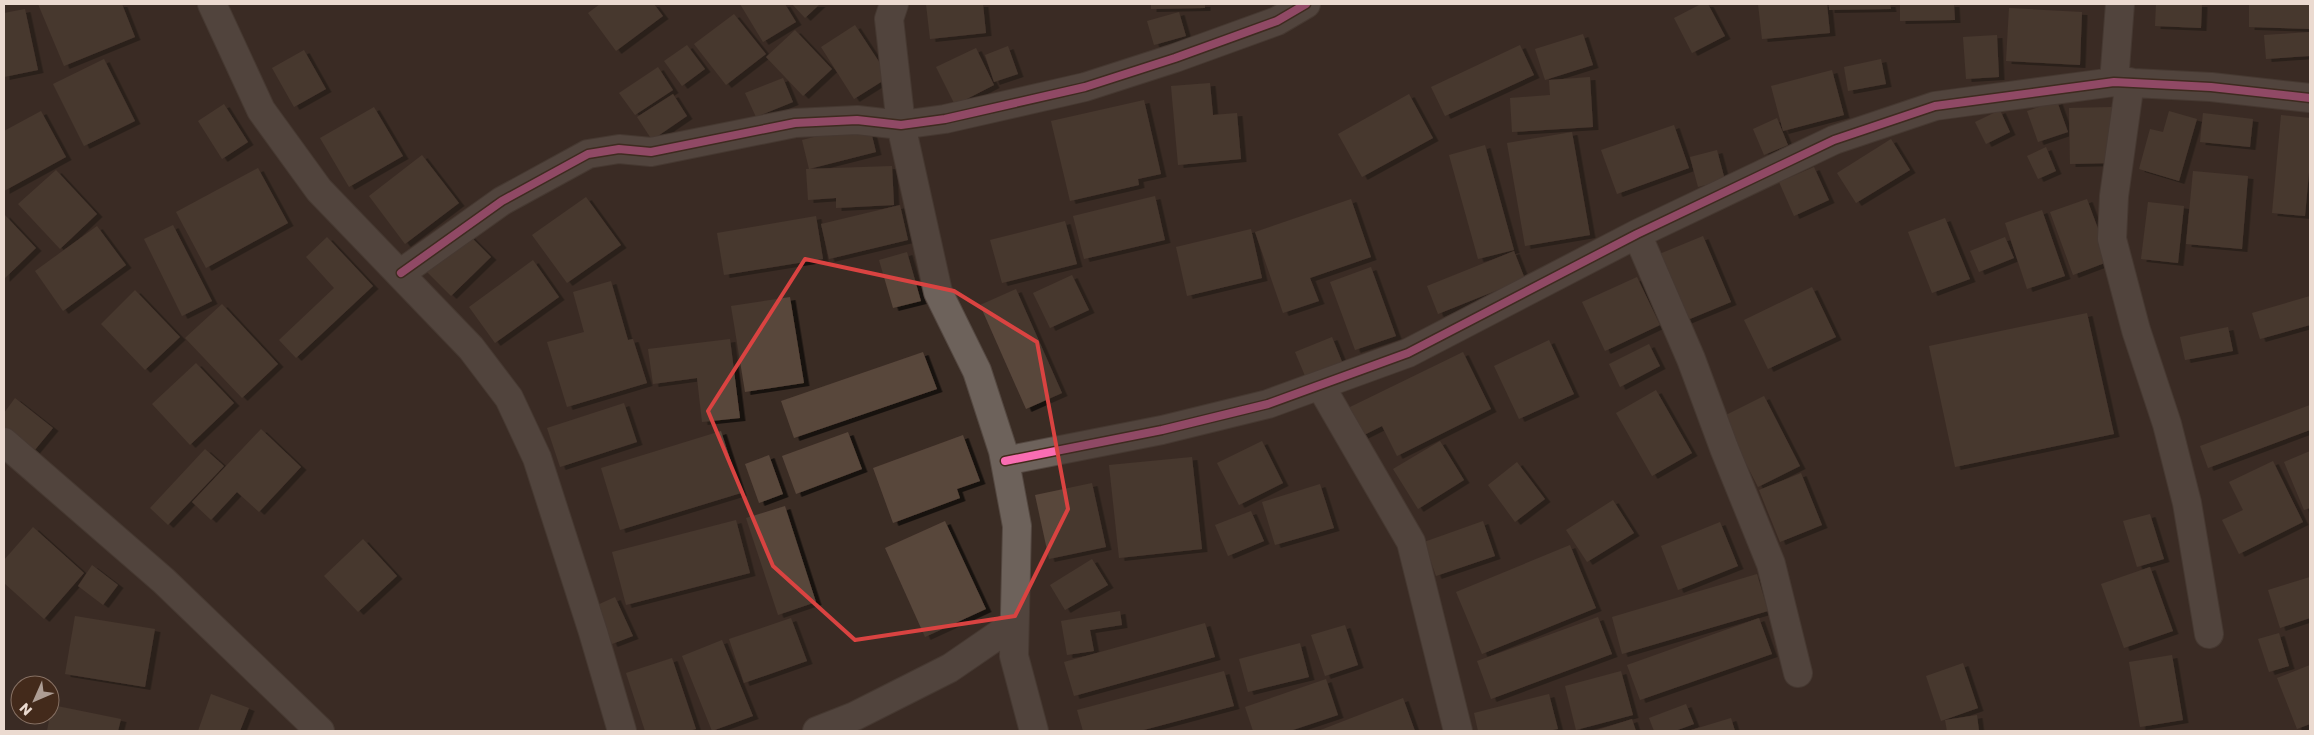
<svg xmlns="http://www.w3.org/2000/svg" width="2314" height="735" font-family="Poppins,sans-serif">
	<style>
		.building { fill: #58463b; filter: url(#shadow) }
		.lines { fill: none; stroke-linecap: round; stroke-linejoin: round }
		.street-casing { stroke: #544841; stroke-width: 30 }
		.street { stroke: #6d625b; stroke-width: 28 }
		.cycleway-casing { stroke: #432a1b; stroke-width: 11 }
		.cycleway { stroke: #f96db3; stroke-width: 8 }
		.marked { fill: none; stroke: #d94341; stroke-width: 4; stroke-linejoin: round }
	</style>
	<defs>
		<filter id="shadow"><feDropShadow dx="5.5" dy="3" stdDeviation="0" flood-color="#0009"/></filter>
	</defs>
	<rect width="100%" height="100%" fill="#3a2c24"/>
	<path class="building" d="M38 4H122L135 37 64 66Z
		M600 4H654L663 16 616 51 588 13Z
		M740 4H785L796 22 763 42Z
		M792 4H820L805 18Z
		M926 4H983L986 33 930 39Z
		M1151 4H1205V8L1151 9Z
		M1701 4H1708L1725 36 1692 53 1674 18Z
		M1758 4H1827L1830 33 1762 39Z
		M1829 4H1890L1891 9 1829 10Z
		M1900 4H1954L1955 20 1900 21Z
		M2156 4H2202L2201 28 2155 26Z
		M2249 4H2310V29L2249 27Z
		M2009 8 2082 12 2080 65 2006 61Z
		M25 9 38 70 4 77V13Z
		M1179 12 1186 36 1154 45 1147 21Z
		M734 14 766 54 726 85 694 44Z
		M855 25 889 77 854 99 821 47Z
		M795 30 832 69 803 96 766 57Z
		M2310 32V56L2266 59 2264 35Z
		M1583 34 1593 65 1545 80 1535 49Z
		M1997 35 1999 77 1966 79 1963 37Z
		M687 45 705 69 682 86 664 61Z
		M1520 45 1534 75 1445 116 1431 87Z
		M1008 46 1018 74 994 82 985 55Z
		M976 48 994 85 955 105 936 67Z
		M304 50 326 89 294 107 272 68Z
		M104 59 135 121 84 146 53 84Z
		M1881 59 1886 84 1848 91 1844 67Z
		M658 67 673 90 635 115 619 93Z
		M1832 70 1844 115 1783 131 1771 86Z
		M1590 77 1593 127 1512 132 1510 98 1550 95 1549 80Z
		M783 78 793 102 756 117 745 93Z
		M1210 83 1213 115 1237 113 1241 159 1178 165 1171 86Z
		M673 94 687 116 652 140 637 117Z
		M1409 94 1433 138 1362 177 1338 134Z
		M1144 100 1161 174 1138 179 1139 185 1070 201 1051 121Z
		M2057 101 2068 132 2038 142 2027 111Z
		M224 104 248 142 222 159 198 121Z
		M374 107 403 156 349 187 320 138Z
		M2113 107 2114 163 2070 164 2069 108Z
		M2000 110 2010 132 1986 144 1975 122Z
		M41 111 66 157 4 191V131Z
		M2169 111 2197 119 2179 181 2139 169 2150 129 2163 132Z
		M2203 113 2253 119 2250 147 2200 142Z
		M2281 115 2310 118V161L2305 216 2272 213Z
		M1777 118 1788 145 1764 155 1753 129Z
		M869 123 876 152 809 169 802 140Z
		M1674 125 1689 168 1617 194 1601 150Z
		M1572 132 1590 235 1525 246 1507 143Z
		M1891 139 1910 170 1856 203 1837 173Z
		M1485 145 1514 250 1478 259 1449 155Z
		M2046 147 2056 171 2038 179 2027 156Z
		M1717 150 1725 180 1698 187 1690 157Z
		M422 155 459 203 405 244 369 196Z
		M892 166 894 205 836 208V198L808 200 806 169Z
		M1814 167 1829 200 1794 216 1779 182Z
		M258 168 288 223 206 268 176 212Z
		M56 170 97 214 60 249 18 204Z
		M2193 171 2248 176 2242 249 2186 244Z
		M1155 196 1165 240 1084 259 1073 216Z
		M586 197 621 245 567 283 532 235Z
		M1351 199 1371 257 1310 278 1319 301 1283 313 1255 232Z
		M2087 199 2110 261 2073 275 2050 212Z
		M2148 202 2184 206 2178 263 2141 259Z
		M900 205 908 240 829 259 821 224Z
		M2042 210 2065 276 2027 289 2005 223Z
		M4 214 36 248 4 279Z
		M816 216 823 259 724 275 717 233Z
		M1945 218 1970 279 1932 293 1908 232Z
		M1065 221 1077 264 1002 283 990 240Z
		M173 225 212 301 182 316 144 239Z
		M97 226 126 265 63 311 35 271Z
		M1251 229 1262 278 1187 296 1176 247Z
		M465 231 491 257 451 296 425 270Z
		M1703 236 1731 302 1685 321 1657 255Z
		M327 237 373 286 296 358 279 340 334 288 306 257Z
		M2005 237 2014 258 1979 272 1970 251Z
		M1514 251 1525 279 1438 314 1427 286Z
		M907 252 921 301 893 308 879 260Z
		M533 260 559 297 495 343 469 307Z
		M1371 267 1396 336 1355 350 1330 282Z
		M1072 275 1089 310 1050 328 1033 293Z
		M1637 277 1660 325 1605 351 1582 302Z
		M611 281 628 340 633 339 647 383 567 407 547 342 584 332 573 292Z
		M1812 287 1836 337 1768 369 1744 320Z
		M1016 289 1062 393 1026 409 980 305Z
		M135 290 180 337 145 370 101 324Z
		M2310 296V325L2260 339 2252 313Z
		M790 297 804 383 745 392 731 306Z
		M222 304 278 364 242 398 185 338Z
		M2087 313 2114 434 1955 467 1929 346Z
		M2228 327 2233 351 2185 360 2180 337Z
		M1332 337 1345 369 1308 383 1295 352Z
		M730 339 740 418 702 422 697 378 653 384 648 349Z
		M1549 340 1574 394 1519 419 1494 366Z
		M1649 344 1660 366 1620 387 1609 364Z
		M923 352 937 389 794 438 781 401Z
		M1463 352 1491 409 1397 456 1382 426 1362 436 1348 408Z
		M196 363 234 403 190 445 152 404Z
		M1656 390 1692 453 1652 476 1616 413Z
		M1764 396 1800 466 1758 487 1722 417Z
		M15 398 53 428 34 451 4 427V413Z
		M624 403 637 442 560 467 547 428Z
		M2310 405V430L2208 468 2200 446Z
		M261 429 301 467 259 512 237 492 211 520 192 502Z
		M721 431 741 493 620 530 601 468Z
		M848 432 862 469 796 494 782 456Z
		M963 435 980 481 957 489 960 498 893 523 873 468Z
		M1262 441 1283 483 1239 505 1217 463Z
		M1440 441 1464 480 1418 509 1393 469Z
		M205 449 224 466 168 525 150 508Z
		M2310 451V508L2304 510 2284 462Z
		M769 455 783 494 759 503 745 464Z
		M1192 457 1202 549 1119 558 1109 465Z
		M2273 461 2303 522 2239 554 2222 520 2243 510 2229 482Z
		M1517 462 1545 499 1515 522 1488 485Z
		M1801 473 1822 525 1780 542 1759 490Z
		M1092 483 1106 547 1049 559 1035 495Z
		M1320 484 1334 528 1275 545 1262 502Z
		M1613 500 1634 533 1587 562 1566 530Z
		M785 506 816 602 778 615 746 518Z
		M1251 511 1264 541 1228 556 1215 525Z
		M2150 514 2164 559 2137 567 2123 521Z
		M736 520 750 573 626 605 612 552Z
		M945 521 986 609 925 637 885 548Z
		M1483 521 1495 556 1436 576 1424 542Z
		M1720 522 1738 566 1678 590 1661 546Z
		M33 527 84 573 44 619 4 583V560Z
		M363 539 397 576 358 612 324 576Z
		M1570 545 1596 608 1482 654 1456 592Z
		M1092 559 1108 585 1065 610 1050 585Z
		M92 565 118 585 103 605 78 586Z
		M2150 567 2173 631 2124 648 2101 584Z
		M1757 574 1768 611 1622 654 1612 617Z
		M2310 577V618L2280 628 2268 590Z
		M615 597 633 636 612 644 595 606Z
		M1120 611 1122 625 1090 630 1094 651 1067 655 1061 621Z
		M75 616 155 629 145 687 65 674Z
		M1598 617 1612 654 1491 699 1477 661Z
		M791 618 807 661 744 683 729 639Z
		M1759 618 1772 654 1640 700 1627 665Z
		M1205 623 1215 657 1074 696 1064 662Z
		M1345 625 1358 665 1325 676 1311 635Z
		M2279 633 2289 666 2269 672 2258 639Z
		M722 640 753 716 712 731 682 656Z
		M1300 643 1309 677 1248 692 1239 659Z
		M2172 655 2183 720 2140 727 2129 662Z
		M672 658 696 729 689 731H645L626 673Z
		M1963 663 1978 708 1941 721 1926 676Z
		M2310 665V724L2297 729 2277 678Z
		M1224 671 1234 706 1140 731H1083L1077 710Z
		M1621 671 1633 715 1576 730 1565 686Z
		M1326 679 1338 715 1290 731H1253L1245 707Z
		M211 694 249 708 240 731H198Z
		M1549 694 1558 729 1548 731H1478L1474 713Z
		M1403 698 1415 731H1318Z
		M1686 704 1694 724 1675 731H1654L1649 718Z
		M52 705 121 719 118 731H47Z
		M1977 715 1979 731H1947L1945 720Z
		M1731 718 1735 731H1688Z
		M1632 719 1636 731H1594Z"/>
	<g class="lines">
		<defs>
			<path id="street" d="M212 4 261 110 319 190 471 348 509 398 537 458 593 632 622 731
				M894 4 889 19 901 125 938 292 977 371 1003 451 1017 526 1014 656 1034 731
				M2114 82 2120 4
				M2130 82 2114 196 2112 239 2136 330 2167 424 2187 503 2209 634
				M1637 234 1691 359 1724 448 1771 564 1798 673
				M401 273 502 201 588 154 619 149 651 152 795 123 857 120 901 125 945 119 1085 87 1175 58 1277 21 1306 4
				M1320 385 1411 542 1458 731
				M4 442 164 581 320 731
				M1005 461 1162 430 1268 404 1408 353 1637 234 1834 140 1935 106 2114 82 2211 87 2310 98
				M817 731 855 716 950 668 1014 624"/>
		</defs>
		<use href="#street" class="street-casing"/>
		<use href="#street" class="street"/>
		<defs>
			<path id="cycleway" d="M401 273 502 201 588 154 619 149 651 152 795 123 857 120 901 125 945 119 1085 87 1175 58 1277 21 1306 4
				M1005 461 1162 430 1268 404 1408 353 1637 234 1834 140 1935 106 2114 82 2211 87 2310 98"/>
		</defs>
		<use href="#cycleway" class="cycleway-casing"/>
		<use href="#cycleway" class="cycleway"/>
	</g>
	<path d="M0 0H2314V735H0ZM805 259 954 291 1037 342 1068 509 1015 616 855 640 773 566 708 411Z" fill="#3a2c24" fill-opacity=".55" fill-rule="evenodd"/>
	<path class="marked" d="M805 259 954 291 1037 342 1068 509 1015 616 855 640 773 566 708 411Z"/>
	<rect width="2314" height="735" fill="none" stroke="#ebdad0" stroke-width="10"/>
	<g transform="translate(35 700) rotate(225)"><circle r="24" fill="#432a1b" stroke="#867063"/>
	<path d="M0-4L9 19L0 12L-9 19Z" fill="#ad9d94"/>
	<text y="-8" font-size="14" font-weight="bold" text-anchor="middle" fill="#ebdad0">N</text>
	</g>
</svg>
